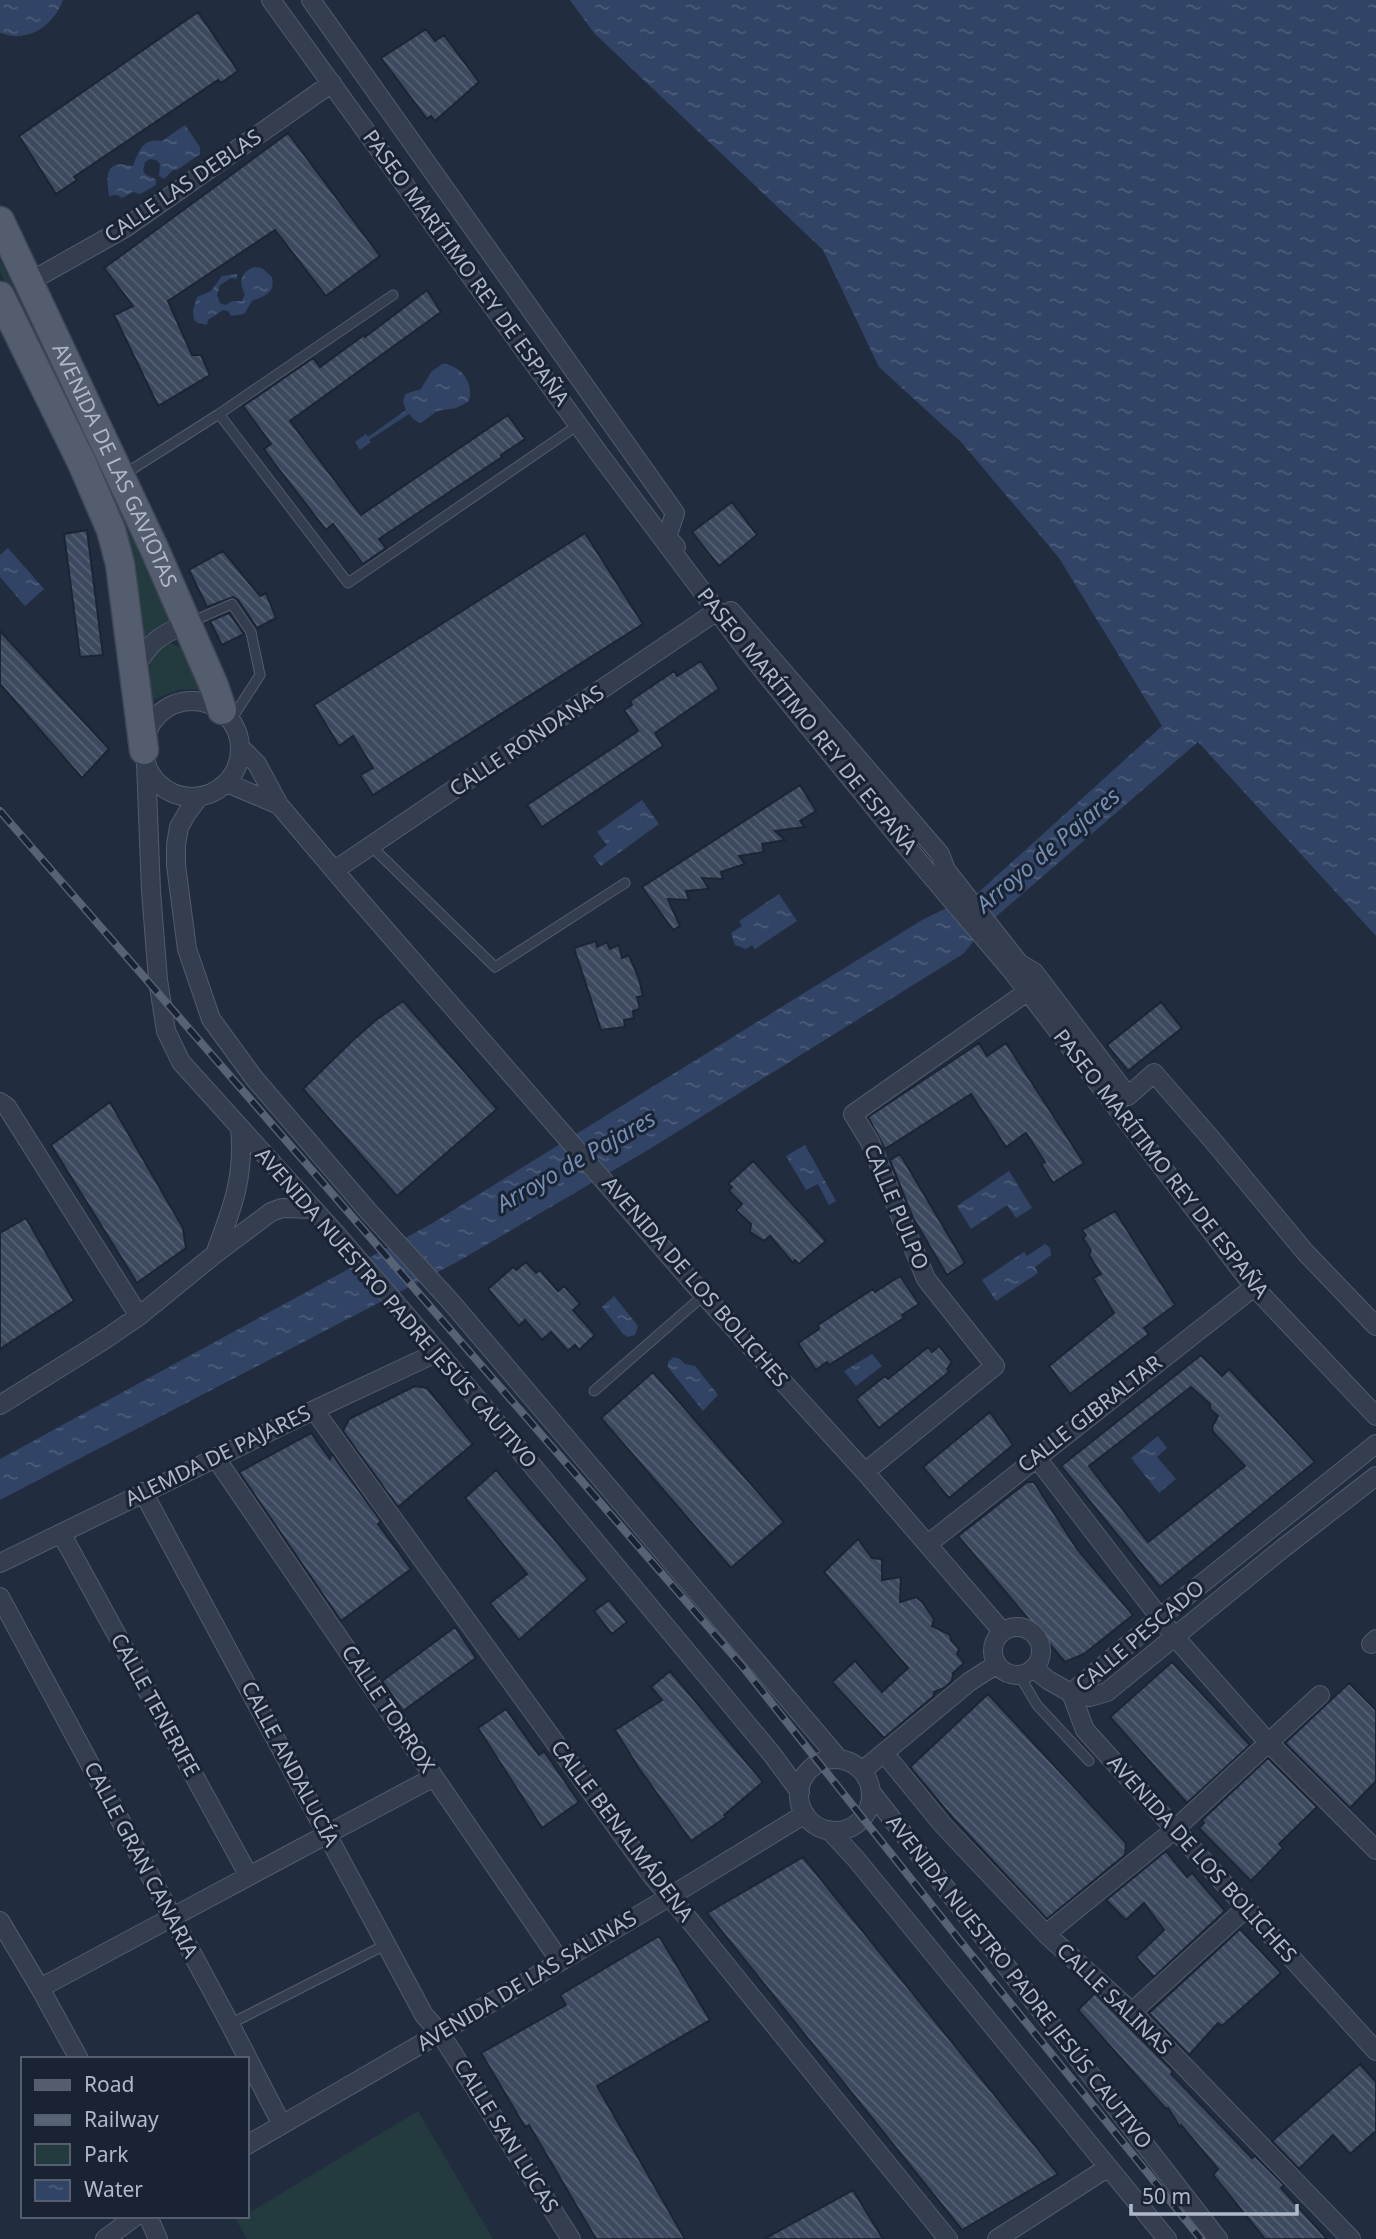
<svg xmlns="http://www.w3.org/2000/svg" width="1376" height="2239" font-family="'Noto Sans',sans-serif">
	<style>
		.green { fill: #233a3f }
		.water { fill: url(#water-ripples) }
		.building { fill: url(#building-back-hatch); stroke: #1c2535; stroke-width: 2; fill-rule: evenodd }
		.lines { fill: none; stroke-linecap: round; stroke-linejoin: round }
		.lane-casing { stroke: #535c6c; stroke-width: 11 }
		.street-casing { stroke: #535c6c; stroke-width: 20 }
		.primary-casing { stroke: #3e4757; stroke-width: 31 }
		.lane { stroke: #353e4e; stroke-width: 9 }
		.street { stroke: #353e4e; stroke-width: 18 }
		.primary { stroke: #535d6e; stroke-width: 28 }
		.rail-casing { stroke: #576275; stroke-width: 8 }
		.rail { stroke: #1a2333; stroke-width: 5; stroke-dasharray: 16; stroke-linecap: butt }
		.labels { text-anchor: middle; stroke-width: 6; stroke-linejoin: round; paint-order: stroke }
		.street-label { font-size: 21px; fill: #b0b9c9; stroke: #1a2333 }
		.water-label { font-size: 23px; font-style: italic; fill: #758eb4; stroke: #1a2333 }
	</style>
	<defs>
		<pattern id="water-ripples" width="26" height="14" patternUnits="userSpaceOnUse" patternTransform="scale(1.75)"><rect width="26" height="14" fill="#314465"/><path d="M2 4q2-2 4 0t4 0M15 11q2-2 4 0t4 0" fill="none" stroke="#4c5d7a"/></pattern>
		<pattern id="building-back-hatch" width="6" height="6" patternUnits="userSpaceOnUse" patternTransform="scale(1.75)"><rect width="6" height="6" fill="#3c495e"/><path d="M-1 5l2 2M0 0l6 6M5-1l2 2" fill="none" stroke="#566174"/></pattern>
	</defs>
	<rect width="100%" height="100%" fill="#212c3e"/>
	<path class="green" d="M0 259 145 560 171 621 147 634 137 645 76 433 0 272Z
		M169 643 186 649 206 690 180 689 153 700C150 678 142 652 169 643Z
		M418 2111 493 2239H247L236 2220 247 2216V2214Z"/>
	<path class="water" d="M0 0H63C56 19 39 36 17 36 12 37 5 34 0 33Z
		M570 0H1376V936L1198 742 991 921 963 954 648 1150 457 1262 0 1500V1459L431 1224 922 920 979 892 1162 726 1059 558 962 443 879 367 823 250 594 33Z
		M185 125 200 147V154L177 170H173L164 179 159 176 160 164 156 160 150 159 145 162 143 171 146 175 156 179V185L140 194 133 192 122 198 117 195 109 196C108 187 104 168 116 165 122 163 128 166 133 166 139 150 143 138 162 141Z
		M255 267 262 268 272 277C275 294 266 295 252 301L244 314 231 316 228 311 223 310 208 320 207 325 198 323 194 320 193 310 197 297 211 291 222 276 237 274V279L231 278 220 285 217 295 220 303 225 305 233 301H242L245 294C238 282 241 271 255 267Z
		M442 364C460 364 476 384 468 402L456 408 437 411 421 423 413 419 409 414 369 440 371 442 360 450 355 442 366 434 368 437 406 410 403 402 405 394 421 389 431 372Z
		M8 548 44 589 25 606 0 577V555Z
		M642 800 659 824 601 866 593 856 607 845 597 832Z
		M779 894 797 921 755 949 752 945 746 949 735 945 731 933 742 926 739 921Z
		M805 1145 836 1201 829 1205 818 1184 806 1190 786 1156Z
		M1009 1171 1032 1208 1016 1218 1007 1205 971 1229 957 1206Z
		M1045 1244 1050 1248 1051 1255 1035 1267 1038 1273 996 1301 982 1280 1024 1252 1027 1256Z
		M614 1296 638 1326 635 1335 628 1337 623 1334 602 1307Z
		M872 1354 882 1366 856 1386 844 1371Z
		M674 1357 680 1359 685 1364 695 1366 718 1395 703 1411 668 1367V1362Z
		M1158 1436 1167 1448 1157 1457 1176 1479 1159 1493 1131 1458Z"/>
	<path class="building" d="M198 12 238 71 221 83 218 80 74 177 77 180 56 194 19 136Z
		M426 29 435 41 444 35 479 82 435 121 431 116 427 119 381 58Z
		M288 133 380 256 326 296 275 230 168 301 192 355H201L210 375 158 406 114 315 133 306 104 268Z
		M427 290 441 312 290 421 361 515 508 415 525 439 501 455 502 457 379 539 386 548 363 564 333 524 326 530 274 463 264 449 271 444 243 406 313 358 320 367 364 335 365 337Z
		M732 502 757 535 719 566 692 532Z
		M87 530 103 655 80 657 64 534Z
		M585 533 643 624 373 795 360 775 373 768 353 736 339 746 314 705Z
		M223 551 260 596 266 593 276 618 257 628 238 600 233 597 207 607 189 570Z
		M229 613 244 634 222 645 210 621Z
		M0 631 109 749 82 778 0 684Z
		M701 661 719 689 655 733 663 746 542 827 527 805 638 731 624 710 632 705 630 701 674 671 677 676Z
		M800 785 816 811 800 821 805 827 775 831 785 840 762 844 764 852 739 856 745 864 721 872 723 879 702 878 709 889 686 891 689 900 668 899 680 926 673 930 642 887Z
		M596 941 597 947 607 942 610 949 619 945 622 958 629 955 639 979 643 996 637 997 640 1009 633 1011 634 1018 624 1020 625 1027 601 1030 574 948Z
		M403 1001 497 1109 397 1196 303 1089 352 1041 376 1020Z
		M1161 1002 1182 1028 1128 1071 1107 1045Z
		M979 1043 987 1056 1006 1043 1084 1163 1053 1183 1041 1164 1045 1162 1026 1133 1006 1147 971 1094 885 1149 868 1117Z
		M110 1102 183 1228 186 1248 137 1283 51 1145Z
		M900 1154 965 1263 947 1275 913 1218 890 1160Z
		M753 1161 826 1241 799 1264 795 1260 793 1263 770 1236 764 1241 750 1232 751 1224 736 1210 742 1204 729 1191 732 1187 728 1184Z
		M1115 1211 1175 1305 1144 1328 1149 1334 1070 1394 1049 1366 1114 1313 1093 1278 1101 1274 1089 1255 1091 1250 1083 1238 1086 1235 1082 1230Z
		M26 1218 74 1301 0 1349V1233Z
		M526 1262 536 1273 540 1270 558 1291 564 1286 580 1304 573 1310 595 1335 579 1350 575 1345 568 1351 551 1332 542 1340 525 1320 519 1326 488 1289 513 1267 516 1270Z
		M900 1276 919 1304 902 1315 904 1318 829 1365 827 1362 816 1370 798 1343 819 1329 818 1325 873 1289 875 1292Z
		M939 1346 952 1362 947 1369 949 1372 879 1428 856 1399 885 1376 888 1379 928 1347 932 1352Z
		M1201 1355 1222 1376 1229 1369 1315 1462 1160 1587 1061 1466ZM1191 1387 1210 1404V1409L1218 1416 1212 1427 1213 1432 1245 1466 1148 1542 1089 1466Z
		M653 1372 784 1522 731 1568 601 1418Z
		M415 1386 427 1388 473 1444 398 1507 343 1431 349 1419Z
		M990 1412 1013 1445 949 1498 923 1467Z
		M311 1433 330 1459 332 1454 381 1521 378 1524 411 1569 341 1621 239 1472Z
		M496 1470 588 1579 519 1640 490 1603 527 1574 465 1498Z
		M1027 1482H1034L1077 1549 1133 1615 1084 1654 1065 1662 958 1536Z
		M858 1539 872 1558 882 1559V1580L901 1577 900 1602 916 1597 922 1602 934 1619 932 1626 950 1635 951 1640 959 1649 957 1654 964 1663 953 1673 952 1681 944 1688 934 1692V1696L884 1738 832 1682 855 1661 882 1692 908 1668 824 1572Z
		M609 1600 627 1622 612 1634 594 1611Z
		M455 1627 476 1658 403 1711 382 1681Z
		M1172 1662 1250 1745 1187 1803 1110 1717Z
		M670 1671 763 1782 724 1815 726 1817 691 1841 638 1767 615 1730 662 1700 651 1687Z
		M1349 1683 1376 1710V1781L1350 1808 1285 1743Z
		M988 1694 1126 1843 1125 1855 1047 1919 952 1817 910 1767Z
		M506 1709 539 1755 544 1751 579 1802 542 1828 478 1728Z
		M1268 1758 1317 1807 1279 1844 1283 1848 1251 1881 1199 1828 1204 1823 1202 1820Z
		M1166 1851 1187 1877 1192 1873 1225 1911 1154 1977 1136 1957 1164 1930 1144 1903 1126 1920 1106 1900Z
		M803 1857 1058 2174 962 2230 707 1913Z
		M1240 1929 1281 1973 1222 2026 1218 2023 1189 2055 1149 2013Z
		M659 1936 710 2020 597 2086 685 2239H596L529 2125 525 2127 481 2053 566 2005 560 1995Z
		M1095 1993 1173 2071 1171 2074 1252 2158 1255 2156 1284 2185 1281 2188 1327 2239H1265L1213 2175 1218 2169 1181 2125 1180 2127 1168 2108 1166 2109 1078 2010Z
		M1360 2064 1376 2082V2131L1350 2154 1333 2135 1299 2169 1272 2141Z
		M853 2190 883 2239H764Z"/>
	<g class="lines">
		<defs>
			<path id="lane" d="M219 414 348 583 578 425
				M123 475 219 414 393 295
				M191 622 232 604 251 632 260 675 231 720
				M371 846 495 967 625 883
				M594 1391 704 1295
				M1019 1675 1037 1705 1089 1761
				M230 2024 387 1944"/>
			<path id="street" d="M271 0 600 455 747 651 904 844 1012 971 1254 1287 1376 1416
				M311 0 675 513 667 537 676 547
				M29 282 125 228 332 83
				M731 611 940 854 946 870 1019 963 1034 972 1128 1096 1154 1073 1214 1142 1305 1252 1376 1326
				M134 671C148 643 159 635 187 624
				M144 749a48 48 0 1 1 96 0a48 48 0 1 1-96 0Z
				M241 748 257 764 279 805 356 896 692 1282 865 1472 1002 1631
				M146 763 151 891 158 980 166 1031 181 1062 338 1236 438 1352 771 1753 800 1792
				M227 783 279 805
				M199 797 187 813 179 827 176 845V865L187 949 211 1019 254 1078 369 1212 451 1302 839 1759
				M335 870 717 611
				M0 1102 7 1107 139 1316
				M215 1254C232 1209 245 1177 240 1128
				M0 1405 104 1340 139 1316 215 1254 271 1212 282 1208 311 1209
				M314 1410 652 1876 691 1922 948 2239
				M215 1457 560 1961
				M1036 1457 1174 1636 1268 1742 1376 1850
				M865 1472 995 1366 926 1279 870 1142 853 1114 1027 992
				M143 1492 424 2015 440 2033 571 2239
				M61 1533 249 1876
				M928 1544 1254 1287
				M0 1563 314 1410 438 1352
				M0 1597 230 2024 281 2123
				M993 1651a24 24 0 1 1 48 0a24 24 0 1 1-48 0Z
				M1371 1644 1376 1639
				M1033 1668 1048 1680 1071 1693 1085 1730 1376 2051
				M1071 1693 1159 1618 1376 1444
				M1071 1693 1090 1697 1107 1692 1282 1549 1376 1476
				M884 1753 943 1825 1046 1934 1132 2012 1351 2239
				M799 1795a36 36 0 1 1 72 0a36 36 0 1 1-72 0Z
				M862 1771 969 1682 997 1664
				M871 1792 1218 2239
				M829 1830 856 1859 1167 2239
				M0 1921 40 1988 79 2059
				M1046 1934 1174 1830 1320 1695
				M40 1988 434 1777
				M1132 2012 1246 1908
				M247 2145 440 2033 669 1897 805 1814
				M148 2216 158 2239
				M105 2239 136 2216
				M997 2239 1107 2168"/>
			<g id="primary">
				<path id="s1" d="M0 221 154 548 214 686 222 710"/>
				<path d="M0 296 83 465 111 530 120 564 144 750"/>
			</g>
		</defs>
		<use href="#lane" class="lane-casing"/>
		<use href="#street" class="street-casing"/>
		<use href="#primary" class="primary-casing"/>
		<use href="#lane" class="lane"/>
		<use href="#street" class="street"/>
		<use href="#primary" class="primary"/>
		<defs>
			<path id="rail" d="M0 811 743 1667 961 1942 1201 2239"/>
		</defs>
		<use href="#rail" class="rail-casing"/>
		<use href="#rail" class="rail"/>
	</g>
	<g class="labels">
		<g class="street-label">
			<text transform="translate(183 186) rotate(-34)" y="7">CALLE LAS DEBLAS</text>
			<text transform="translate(466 268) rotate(54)" y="7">PASEO MARÍTIMO REY DE ESPAÑA</text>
			<text dy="7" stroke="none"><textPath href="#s1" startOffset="270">AVENIDA DE LAS GAVIOTAS</textPath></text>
			<text transform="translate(807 721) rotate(51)" y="7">PASEO MARÍTIMO REY DE ESPAÑA</text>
			<text transform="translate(527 741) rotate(-34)" y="7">CALLE RONDANAS</text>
			<text transform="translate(1161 1164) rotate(52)" y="7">PASEO MARÍTIMO REY DE ESPAÑA</text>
			<text transform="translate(896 1207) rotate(67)" y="7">CALLE PULPO</text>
			<text transform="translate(695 1282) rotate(49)" y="7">AVENIDA DE LOS BOLICHES</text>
			<text transform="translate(396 1308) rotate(49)" y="7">AVENIDA NUESTRO PADRE JESÚS CAUTIVO</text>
			<text transform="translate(1090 1414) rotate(-38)" y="7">CALLE GIBRALTAR</text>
			<text transform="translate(218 1456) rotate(-26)" y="7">ALEMDA DE PAJARES</text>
			<text transform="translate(1140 1636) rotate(-40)" y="7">CALLE PESCADO</text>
			<text transform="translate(155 1705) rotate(61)" y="7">CALLE TENERIFE</text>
			<text transform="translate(388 1709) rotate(56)" y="7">CALLE TORROX</text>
			<text transform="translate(290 1764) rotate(62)" y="7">CALLE ANDALUCÍA</text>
			<text transform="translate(622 1831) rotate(53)" y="7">CALLE BENALMÁDENA</text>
			<text transform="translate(1202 1859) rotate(48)" y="7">AVENIDA DE LOS BOLICHES</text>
			<text transform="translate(141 1860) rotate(62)" y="7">CALLE GRAN CANARIA</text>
			<text transform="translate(527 1981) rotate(-31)" y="7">AVENIDA DE LAS SALINAS</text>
			<text transform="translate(1019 1982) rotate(52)" y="7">AVENIDA NUESTRO PADRE JESÚS CAUTIVO</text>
			<text transform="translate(1114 1999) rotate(44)" y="7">CALLE SALINAS</text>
			<text transform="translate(506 2136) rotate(58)" y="7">CALLE SAN LUCAS</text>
		</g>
		<g class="water-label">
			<text transform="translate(1048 850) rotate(-40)" y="8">Arroyo de Pajares</text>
			<text transform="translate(576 1161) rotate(-30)" y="8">Arroyo de Pajares</text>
		</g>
	</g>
	<rect x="21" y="2057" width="228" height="161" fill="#1a2333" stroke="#565f6f" stroke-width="2"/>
	<rect x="35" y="2080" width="35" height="10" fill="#535d6e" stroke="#565f6f" stroke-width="2"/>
	<text x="84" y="2092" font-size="21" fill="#b0b9c9">Road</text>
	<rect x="35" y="2115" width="35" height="10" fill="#576275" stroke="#565f6f" stroke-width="2"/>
	<text x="84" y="2127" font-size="21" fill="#b0b9c9">Railway</text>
	<rect x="35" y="2144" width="35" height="21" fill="#233a3f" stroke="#565f6f" stroke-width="2"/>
	<text x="84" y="2162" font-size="21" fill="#b0b9c9">Park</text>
	<rect x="35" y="2180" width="35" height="21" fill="url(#water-ripples)" stroke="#565f6f" stroke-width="2"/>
	<text x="84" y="2197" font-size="21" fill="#b0b9c9">Water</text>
	<path d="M1131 2204v10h166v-10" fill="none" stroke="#b0b9c9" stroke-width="3.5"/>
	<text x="1142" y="2204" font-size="21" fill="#b0b9c9" stroke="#1a2333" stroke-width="5" paint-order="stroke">50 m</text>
</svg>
